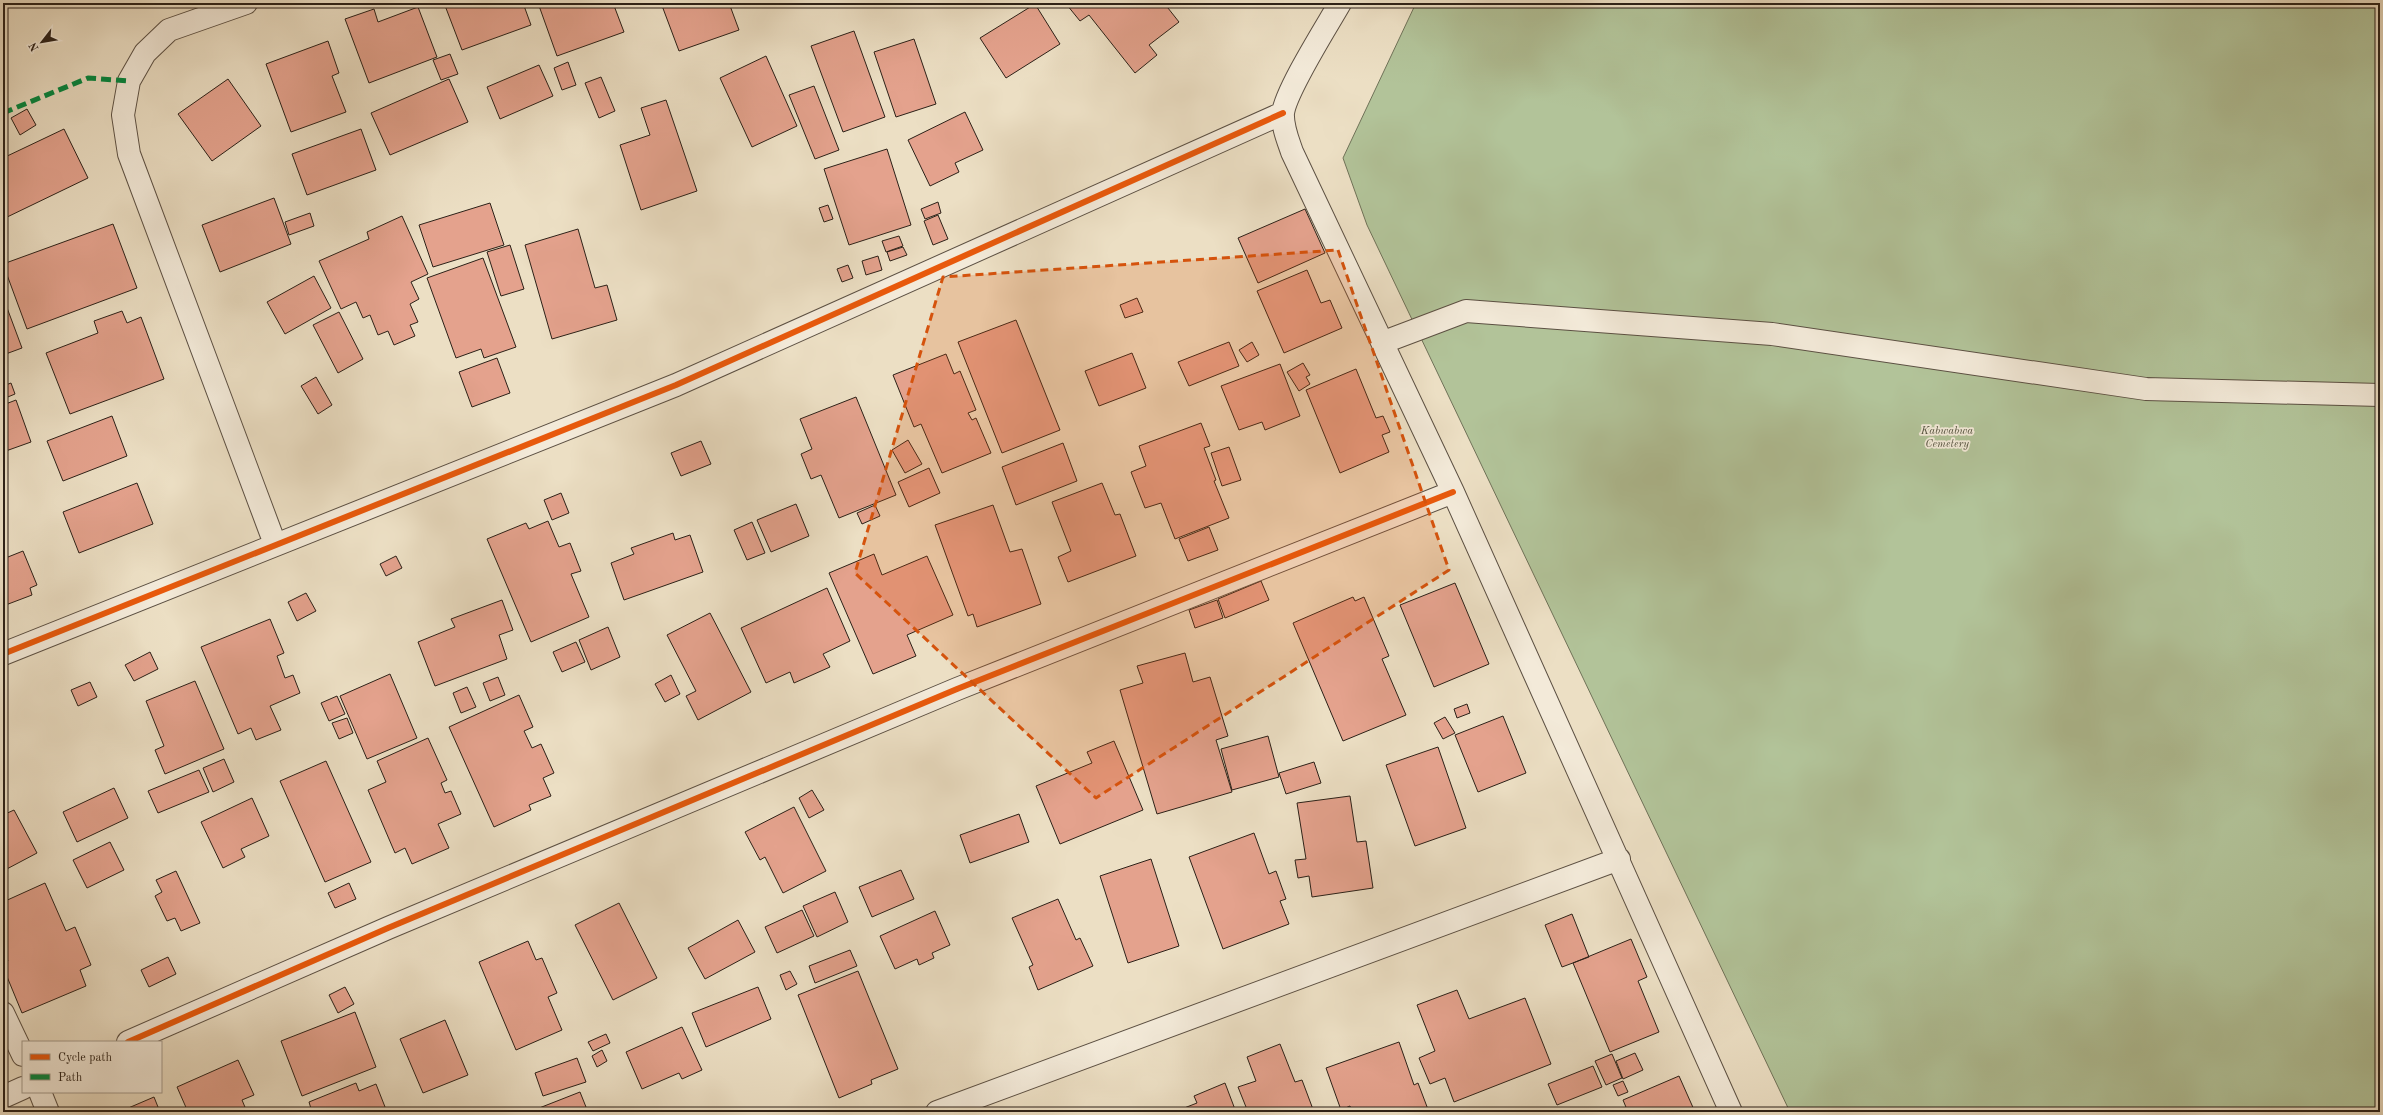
<svg xmlns="http://www.w3.org/2000/svg" width="2383" height="1115" font-family="'Old Standard TT',serif">
	<style>
		.green { fill: #b2c399; stroke: #6f7258 }
		.building { fill: #e4a28d; stroke: #2c2118 }
		.lines { fill: none; stroke-linecap: round; stroke-linejoin: round }
		.service-casing { stroke: #5c5043; stroke-width: 24 }
		.minor-casing { stroke: #5c5043; stroke-width: 24 }
		.service { stroke: #f3ead9; stroke-width: 22 }
		.minor { stroke: #f3ead9; stroke-width: 22 }
		.quiet { stroke: #00873e; stroke-width: 5; stroke-dasharray: 10 5; stroke-linecap: butt }
		.cycleway-casing { stroke: #f3ead9; stroke-width: 8 }
		.cycleway { stroke: #e8590c; stroke-width: 6 }
		.marked { fill: #d5530d; fill-opacity: 0.2; stroke: #d5530d; stroke-width: 3; stroke-dasharray: 8 5; stroke-linejoin: round }
		.labels { text-anchor: middle; stroke-width: 3.5; stroke-linejoin: round; paint-order: stroke }
		.park-label { font-size: 11px; font-style: italic; fill: #54523f; stroke: #f3ead9 }
	</style>
	<rect width="100%" height="100%" fill="#ecdfc4"/>
	<filter id="stains"><feTurbulence type="fractalNoise" baseFrequency=".005" numOctaves="4"/><feColorMatrix values="0 0 0 0 .2 0 0 0 0 .09 0 0 0 0 .02 0 0 0 .5 -.17"/></filter>
	<radialGradient id="worn" r=".72"><stop offset=".6" stop-color="#630" stop-opacity="0"/><stop offset="1" stop-color="#630" stop-opacity=".3"/></radialGradient>
	<path class="green" d="M1416 3H2380V1112H1790L1367 225 1343 158Z"/>
	<path class="building" d="M444 3H523L531 25 462 50Z
		M538 3H613L624 32 557 56Z
		M661 3H729L739 30 679 51Z
		M1069 3H1164L1179 22 1149 45 1157 55 1135 73 1089 15 1080 21 1067 5Z
		M1035 4 1060 44 1006 78 980 38Z
		M418 7 437 57 369 83 345 19 374 9 378 22Z
		M854 31 885 117 843 132 811 46Z
		M914 39 936 104 896 117 874 52Z
		M328 41 339 73 332 76 346 112 291 132 266 64Z
		M450 54 458 74 441 80 433 60Z
		M766 56 797 126 752 147 720 78Z
		M568 62 576 85 562 90 554 68Z
		M539 65 553 96 500 119 487 87Z
		M601 77 615 111 599 118 585 83Z
		M228 79 261 126 212 161 178 114Z
		M449 79 468 122 390 155 371 113Z
		M814 86 839 150 815 159 789 95Z
		M666 100 697 191 641 210 620 145 650 135 641 108Z
		M27 109 36 125 20 135 11 118Z
		M965 112 983 150 955 163 959 172 930 186 908 140Z
		M64 129 88 178 3 219V158Z
		M361 129 376 170 307 195 292 154Z
		M887 149 911 225 849 245 824 169Z
		M274 198 291 244 220 272 202 225Z
		M938 202 941 213 925 219 921 209Z
		M490 203 504 245 433 267 419 225Z
		M828 205 833 219 824 222 819 208Z
		M1305 209 1325 253 1258 283 1238 238Z
		M310 213 314 226 289 235 285 222Z
		M938 215 948 239 933 245 924 221Z
		M402 216 428 274 411 282 419 299 410 304 418 322 410 325 415 336 394 345 388 331 378 335 370 315 363 318 356 302 341 309 319 261 369 239 367 232Z
		M113 224 137 288 27 329 3 264Z
		M578 229 595 288 607 285 617 320 552 339 525 245Z
		M899 236 903 246 886 252 882 241Z
		M510 245 524 289 501 296 487 252Z
		M903 247 907 255 890 261 887 252Z
		M878 256 882 270 866 275 862 261Z
		M483 258 516 347 484 358 481 349 456 358 427 278Z
		M848 265 853 278 842 282 837 269Z
		M1307 270 1321 303 1330 300 1342 328 1284 353 1257 291Z
		M314 276 331 308 285 334 267 302Z
		M3 297 22 348 3 355Z
		M1137 298 1143 312 1125 318 1120 305Z
		M122 311 127 323 141 317 164 379 70 414 46 353 98 333 94 321Z
		M339 312 363 359 338 373 313 325Z
		M1016 320 1060 430 1002 453 958 342Z
		M1229 342 1239 366 1189 386 1178 362Z
		M1252 342 1259 355 1247 362 1239 350Z
		M1132 353 1146 388 1099 406 1085 371Z
		M946 354 954 374 960 371 976 410 968 413 972 420 976 418 991 453 942 473 921 424 914 427 893 375Z
		M497 358 510 393 472 407 459 372Z
		M1303 363 1310 375 1306 377 1310 384 1299 391 1287 372Z
		M1280 364 1300 416 1265 430 1262 422 1239 430 1221 386Z
		M1356 369 1376 418 1383 416 1390 432 1382 435 1389 452 1340 473 1306 390Z
		M316 377 332 405 318 414 301 386Z
		M11 383 15 394 3 399V386Z
		M856 397 896 495 839 518 821 475 811 479 801 454 812 449 800 419Z
		M16 400 31 442 3 452V405Z
		M112 416 127 456 63 481 47 441Z
		M1201 423 1210 446 1204 448 1216 480 1214 481 1229 518 1175 539 1161 503 1145 508 1131 472 1146 466 1139 446Z
		M908 440 922 464 905 473 892 450Z
		M701 441 711 464 681 476 671 453Z
		M1063 443 1077 481 1016 505 1002 467Z
		M1229 447 1241 480 1222 486 1211 453Z
		M929 468 940 493 909 507 898 482Z
		M137 483 153 524 79 553 63 512Z
		M1102 483 1115 515 1120 514 1136 556 1068 582 1058 557 1071 551 1052 502Z
		M561 493 569 513 552 520 544 500Z
		M796 504 809 536 771 552 757 520Z
		M875 505 880 516 862 524 857 513Z
		M993 505 1010 552 1022 549 1041 604 977 627 973 614 968 616 935 525Z
		M548 521 559 547 570 543 581 571 571 574 589 617 531 642 487 539 526 523 529 529Z
		M752 522 765 553 747 560 734 530Z
		M1209 527 1218 550 1188 561 1179 539Z
		M673 533 675 540 690 535 703 572 624 600 611 563 634 554 631 548Z
		M23 551 37 585 30 588 32 595 3 606V559Z
		M874 554 882 575 927 556 953 615 907 635 916 656 873 674 829 573Z
		M396 556 402 568 386 576 380 564Z
		M1261 581 1269 600 1225 618 1218 599Z
		M1455 583 1489 664 1434 687 1400 605Z
		M827 588 850 641 823 654 830 667 794 683 790 672 766 683 741 628Z
		M306 593 316 611 297 621 288 602Z
		M1353 597 1355 601 1364 597 1389 656 1382 659 1406 715 1343 741 1293 623Z
		M502 600 513 630 499 635 507 659 435 686 418 642 455 627 451 619Z
		M1217 600 1223 618 1195 628 1189 610Z
		M710 613 751 692 698 720 686 696 696 691 667 635Z
		M270 619 284 653 277 656 285 678 293 675 300 693 270 706 281 730 256 740 251 728 238 734 201 647Z
		M608 627 620 657 591 670 579 640Z
		M576 642 585 662 562 672 553 652Z
		M150 652 158 669 134 681 125 665Z
		M1185 653 1193 682 1210 677 1228 736 1216 740 1232 792 1157 814 1120 690 1143 683 1137 666Z
		M390 674 417 738 367 759 340 696Z
		M671 675 680 694 665 702 655 684Z
		M498 677 505 695 490 701 483 683Z
		M195 681 224 749 165 774 155 750 164 746 146 701Z
		M90 682 97 697 78 706 71 690Z
		M467 687 476 707 461 713 453 693Z
		M519 695 533 727 524 731 532 748 541 744 554 773 543 778 551 796 529 805 531 810 494 827 449 727Z
		M337 696 345 714 329 721 321 703Z
		M1467 704 1470 713 1457 718 1454 709Z
		M1503 716 1526 773 1478 792 1455 735Z
		M1445 717 1455 733 1443 739 1434 723Z
		M347 718 353 733 339 739 332 723Z
		M1268 736 1279 777 1232 790 1221 749Z
		M428 738 447 780 441 783 445 793 451 791 461 814 438 824 449 848 412 864 405 848 395 853 368 790 386 782 377 761Z
		M1114 741 1143 810 1060 844 1036 786 1092 763 1087 752Z
		M1438 747 1466 828 1415 846 1386 765Z
		M224 759 234 782 213 792 203 768Z
		M326 761 371 862 325 882 280 781Z
		M1314 762 1321 783 1286 794 1279 773Z
		M199 770 209 792 158 813 148 791Z
		M114 788 128 818 77 842 63 812Z
		M812 790 824 810 809 818 799 798Z
		M1350 796 1357 842 1366 841 1373 888 1312 897 1309 876 1298 878 1295 860 1306 859 1297 803Z
		M252 798 269 836 241 849 245 857 223 868 201 822Z
		M794 807 826 871 783 893 765 857 760 860 745 832Z
		M14 810 37 853 3 871V815Z
		M1019 814 1029 842 970 863 960 835Z
		M1254 833 1269 874 1276 871 1286 899 1280 901 1289 924 1223 949 1189 857Z
		M110 842 124 870 87 888 73 860Z
		M1151 859 1179 946 1128 963 1100 876Z
		M901 870 914 899 872 917 859 887Z
		M176 871 200 923 181 931 175 918 167 921 155 896 162 892 156 880Z
		M45 883 66 931 75 927 91 965 80 970 86 986 22 1013 3 967V963L8 961 3 950V902Z
		M349 883 356 899 335 908 328 893Z
		M835 892 848 922 817 937 803 906Z
		M1058 899 1076 940 1080 938 1093 966 1038 990 1029 967 1033 965 1012 918Z
		M619 903 657 978 613 1000 575 925Z
		M802 910 814 936 777 953 765 927Z
		M935 911 950 945 932 953 934 958 919 965 917 959 895 969 880 936Z
		M1572 914 1589 957 1562 967 1545 925Z
		M738 920 755 952 705 979 688 948Z
		M1631 939 1647 977 1638 981 1659 1032 1610 1052 1573 963Z
		M528 941 536 960 542 958 557 993 548 997 562 1030 516 1050 479 962Z
		M850 950 857 966 815 983 809 966Z
		M168 957 176 974 149 987 141 970Z
		M790 971 797 984 786 990 780 975Z
		M858 971 898 1069 871 1080 872 1084 839 1098 798 995Z
		M345 987 354 1004 338 1013 329 995Z
		M758 987 771 1019 706 1047 692 1013Z
		M1457 990 1469 1019 1525 998 1551 1064 1454 1102 1445 1078 1430 1084 1419 1058 1435 1051 1417 1005Z
		M355 1012 376 1067 302 1096 281 1041Z
		M445 1020 468 1075 423 1093 400 1039Z
		M682 1027 702 1070 682 1079 679 1073 642 1089 626 1052Z
		M606 1034 610 1043 593 1051 588 1042Z
		M1399 1042 1414 1085 1418 1083 1429 1112H1352L1350 1106 1341 1110 1326 1068Z
		M1280 1044 1295 1082 1302 1080 1314 1112H1248L1238 1087 1256 1081 1247 1057Z
		M602 1050 607 1061 597 1067 592 1056Z
		M1635 1053 1643 1070 1623 1079 1616 1061Z
		M1612 1054 1622 1078 1606 1085 1595 1061Z
		M577 1058 586 1082 543 1096 535 1073Z
		M238 1060 254 1095 242 1100 247 1112H188L177 1087Z
		M1593 1066 1602 1087 1557 1105 1548 1084Z
		M1679 1076 1695 1112H1628L1623 1100Z
		M1623 1081 1628 1092 1618 1096 1613 1085Z
		M356 1083 359 1091 376 1084 387 1112H312L309 1102Z
		M1225 1083 1236 1112H1174L1197 1103 1194 1096Z
		M580 1092 588 1112H529Z
		M154 1097 160 1112H119Z"/>
	<g class="lines">
		<defs>
			<path id="service" d="M1384 342 1466 311 1772 334 2146 389 2380 395"/>
			<path id="minor" d="M246 3 169 30 145 53 129 81 123 115 129 154 275 544
				M1340 3C1327 26 1286 90 1283 113 1282 126 1288 140 1292 152L1453 492 1731 1112
				M3 654 676 385 1283 113
				M3 1013 23 1055
				M128 1042 388 928 957 689 1453 492
				M40 1092 48 1112
				M3 1097 23 1088
				M937 1112 1619 859"/>
		</defs>
		<use href="#service" class="service-casing"/>
		<use href="#minor" class="minor-casing"/>
		<use href="#service" class="service"/>
		<use href="#minor" class="minor"/>
		<path class="quiet" d="M3 113 88 78 129 81"/>
		<defs>
			<path id="cycleway" d="M3 654 676 385 1283 113
				M128 1042 388 928 957 689 1453 492"/>
		</defs>
		<use href="#cycleway" class="cycleway-casing"/>
		<use href="#cycleway" class="cycleway"/>
	</g>
	<path class="marked" d="M1338 250 1449 570 1096 798 855 573 943 277Z"/>
	<g class="labels">
		<g class="park-label">
			<text x="1947" y="434">Kabwabwa<tspan x="1947" dy="13">Cemetery</tspan></text>
		</g>
	</g>
	<rect width="2383" height="1115" fill="none" stroke="#ecdfc4" stroke-width="16"/>
	<rect x="4" y="4" width="2375" height="1107" fill="none" stroke="#2c2118" stroke-width="2"/>
	<rect x="8" y="8" width="2367" height="1099" fill="none" stroke="#2c2118"/>
	<rect x="22" y="1041" width="140" height="52" fill="#f3ead9" stroke="#a39a8c"/>
	<rect x="30" y="1054" width="20" height="6" fill="#e8590c" stroke="#a39a8c"/>
	<text x="58" y="1061" font-size="12" fill="#2c2118">Cycle path</text>
	<rect x="30" y="1074" width="20" height="6" fill="#00873e" stroke="#a39a8c"/>
	<text x="58" y="1081" font-size="12" fill="#2c2118">Path</text>
	<g transform="translate(42 42) rotate(239)" stroke="#f3ead9" stroke-width="3" paint-order="stroke">
	<path d="M0-3L7 15L0 10L-7 15Z" fill="#2c2118"/>
	<text y="-6" font-size="11" font-weight="bold" text-anchor="middle" fill="#2c2118">N</text>
	</g>
	<rect width="100%" height="100%" filter="url(#stains)"/>
	<rect width="100%" height="100%" fill="url(#worn)"/>
</svg>
